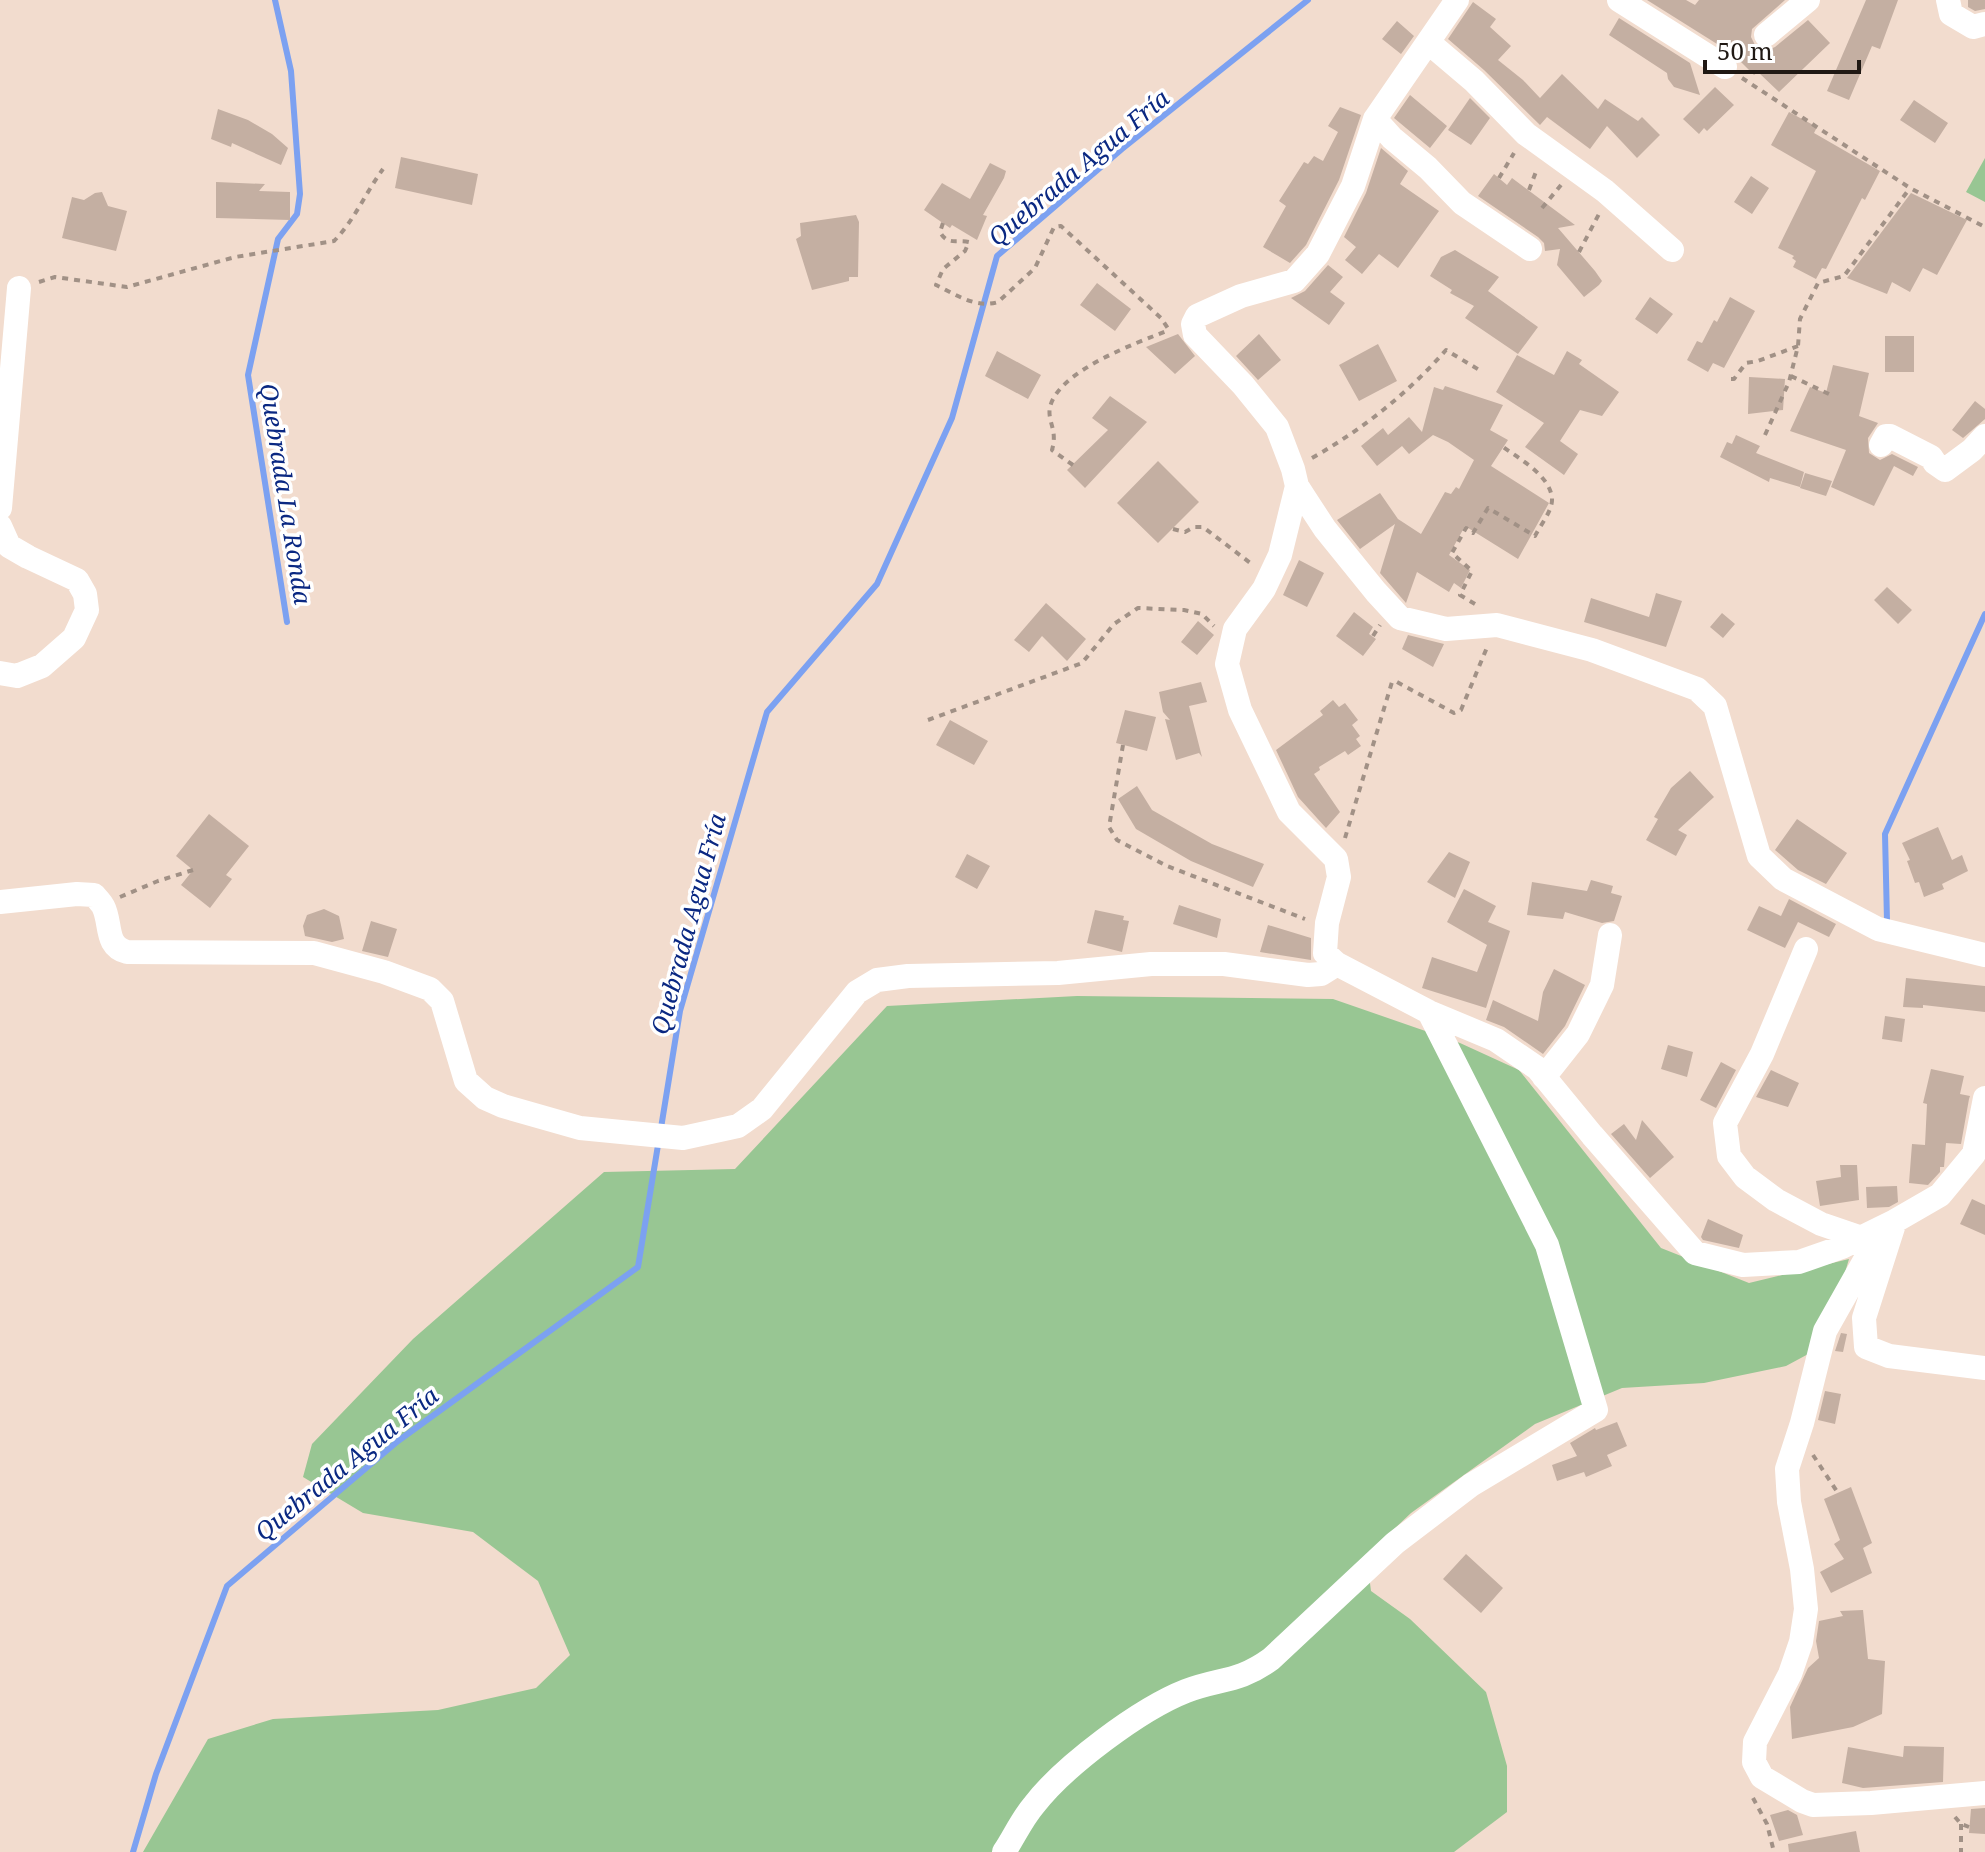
<svg xmlns="http://www.w3.org/2000/svg" width="1985" height="1852" font-family="'Noto Serif',serif">
	<style>
		.green { fill: #98c693 }
		.lines { fill: none; stroke-linecap: round; stroke-linejoin: round }
		.stream { stroke: #7ca1f1; stroke-width: 6 }
		.building { fill: #c4afa2 }
		.path { stroke: #a19186; stroke-width: 4; stroke-dasharray: 6 6; stroke-linecap: butt }
		.minor { stroke: #fff; stroke-width: 24 }
		.labels { text-anchor: middle; stroke-width: 7; stroke-linejoin: round; paint-order: stroke }
		.water-label { font-size: 24px; font-style: italic; fill: #0a2882; stroke: #fff }
	</style>
	<rect width="100%" height="100%" fill="#f2dcce"/>
	<path class="green" d="M1985 158V202L1966 192Z
		M1077 996 1333 999 1460 1043 1519 1070 1661 1248 1749 1283 1849 1259 1841 1286 1812 1352 1786 1366 1704 1383 1622 1388 1535 1424 1411 1513 1371 1551 1367 1560 1371 1591 1410 1619 1486 1692 1507 1766V1812L1454 1852H143L208 1739 273 1719 438 1710 536 1688 570 1655 538 1581 473 1532 363 1513 303 1477 312 1444 413 1339 604 1172 735 1169 887 1006Z"/>
	<g class="lines">
		<path class="stream" d="M275 0 291 71 300 194 297 214 278 239 248 375 287 622
			M1887 921 1885 834 1985 614
			M661 1128 680 1011 767 712 877 584 952 418 997 256 1122 149 1308 0
			M133 1852 156 1774 227 1586 398 1441 638 1267 659 1139"/>
	</g>
	<path class="building" d="M1647 0H1686L1695 5 1699 0H1785L1752 29 1751 37 1755 45 1768 50 1775 47 1808 20 1830 43 1779 92 1758 72 1754 75 1733 54Z
		M1866 0H1898L1880 49 1872 46 1849 100 1827 91Z
		M1968 0H1985V9L1975 11 1968 7Z
		M1473 2 1496 19 1490 27 1511 46 1498 60 1523 80 1540 98 1562 74 1598 109 1605 99 1638 121 1642 117 1660 135 1637 158 1607 126 1590 149 1547 117 1540 125 1484 70 1448 39Z
		M1619 18 1690 63 1700 95 1674 87 1668 79 1667 73 1609 35Z
		M1397 21 1414 36 1401 54 1382 39Z
		M1715 87 1734 105 1707 131 1704 128 1699 134 1683 119Z
		M1410 95 1447 126 1430 148 1394 118Z
		M1470 98 1490 118 1471 145 1448 130Z
		M1914 100 1948 123 1935 143 1900 120Z
		M1340 107 1361 115 1339 180 1306 245 1290 263 1263 247 1286 206 1279 201 1304 162 1308 164 1314 156 1323 161 1338 132 1328 126Z
		M218 109 248 120 272 134 288 148 281 165 232 143 231 147 211 139Z
		M1789 112 1817 127 1814 133 1880 171 1865 200 1862 198 1826 269 1822 268 1816 279 1793 267 1796 261 1792 258 1794 256 1778 248 1816 171 1771 145Z
		M1381 148 1408 171 1400 184 1439 211 1398 268 1379 254 1362 274 1345 260 1356 247 1344 237 1366 193Z
		M401 157 478 174 472 205 395 188Z
		M990 163 1006 171 1004 178 983 215 987 216 977 240 952 225 950 228 924 210 942 183 970 199Z
		M1494 174 1507 185 1512 178 1575 225 1558 228 1595 271 1602 281 1599 285 1584 297 1557 265 1560 249 1545 251 1544 243 1538 237 1478 196Z
		M1751 176 1769 188 1752 214 1734 202Z
		M216 182 265 184 259 191 290 192V220L216 218Z
		M102 192 108 206 127 211 116 251 62 238 72 197 84 200 95 193Z
		M1911 193 1967 220 1937 275 1923 268 1910 292 1892 282 1887 294 1847 278Z
		M856 215 859 222 858 277H849V281L812 290 796 239 801 236 800 223Z
		M1455 250 1499 277 1488 291 1538 327 1518 354 1465 318 1474 306 1450 293 1452 290 1430 276 1441 257Z
		M1328 265 1343 277 1330 292 1345 303 1329 325 1291 298 1305 291Z
		M1097 283 1131 309 1115 331 1080 305Z
		M1650 297 1673 314 1657 334 1635 319Z
		M1730 297 1755 311 1724 368 1713 363 1708 372 1687 360 1697 341 1702 343 1714 320 1717 322Z
		M1178 334 1195 356 1175 374 1146 347Z
		M1259 334 1281 360 1258 380 1236 356Z
		M1885 336H1914V372H1885Z
		M1378 344 1397 381 1359 401 1339 365Z
		M997 351 1041 375 1028 399 985 376Z
		M1567 351 1582 360 1579 364 1619 392 1602 416 1580 410 1560 441 1578 454 1564 475 1525 447 1544 423 1496 392 1517 355 1554 375Z
		M1833 365 1869 373 1859 416 1878 423 1868 438 1869 453 1880 460 1892 454 1918 467 1913 476 1894 466 1874 506 1831 487 1846 450 1790 431 1810 387 1826 393Z
		M1749 377 1785 379 1783 410 1748 414Z
		M1445 386 1503 405 1490 430 1508 440 1491 466 1549 503 1518 559 1465 526 1449 555 1470 570 1461 588 1454 583 1449 592 1417 572 1406 603 1380 573 1395 524 1360 549 1337 520 1380 493 1398 519 1421 534 1445 492 1451 494 1456 487 1459 489 1474 460 1448 442 1433 435 1409 454 1402 446 1377 466 1361 446 1383 428 1388 435 1409 417 1422 432 1434 387 1443 390Z
		M1110 396 1147 422 1085 488 1067 470 1108 430 1092 418Z
		M1975 401 1985 409V419L1963 438 1952 430Z
		M1736 435 1760 446 1756 453 1804 472 1800 487 1770 478 1769 482 1720 457 1727 442 1732 444Z
		M1158 461 1199 502 1158 543 1117 503Z
		M1805 473 1832 481 1826 496 1800 488Z
		M1299 560 1324 573 1307 607 1283 595Z
		M1887 587 1912 610 1898 624 1874 600Z
		M1656 593 1682 601 1666 647 1584 622 1591 598 1649 617Z
		M1046 603 1086 639 1067 661 1042 636 1029 652 1014 640Z
		M1354 612 1373 627 1369 634 1376 639 1363 656 1336 636Z
		M1722 613 1735 624 1723 638 1710 627Z
		M1198 621 1214 635 1197 655 1181 642Z
		M1408 635 1444 644 1433 667 1402 649Z
		M1201 682 1207 702 1189 706 1202 757 1199 753 1176 760 1165 719 1170 720 1163 712 1159 692Z
		M1333 700 1339 707 1345 703 1358 720 1352 725 1360 736 1356 739 1361 746 1348 755 1345 751 1319 767 1320 770 1314 774 1340 812 1326 828 1298 797 1276 750 1323 715 1320 711Z
		M1125 710 1156 717 1147 751 1116 743Z
		M950 720 988 741 974 765 936 745Z
		M1690 771 1714 797 1678 830 1687 835 1676 856 1646 840 1658 819 1654 817 1671 788Z
		M1137 786 1152 810 1212 844 1264 864 1253 887 1191 861 1136 829 1118 799Z
		M209 814 249 846 226 875 232 879 210 908 181 885 193 870 176 856Z
		M1797 819 1847 853 1826 884 1798 870 1775 850Z
		M1938 827 1952 860 1962 855 1968 871 1942 884 1944 889 1924 897 1919 882 1915 883 1907 861 1910 860 1902 843Z
		M1449 852 1470 862 1455 898 1427 882Z
		M967 854 990 866 977 889 955 877Z
		M1591 880 1613 886 1611 893 1622 896 1614 921 1602 923 1565 912 1563 919 1527 915 1532 882 1587 891Z
		M1464 889 1496 906 1488 922 1510 931 1486 1008 1422 988 1432 957 1477 972 1487 945 1447 922Z
		M1789 899 1836 924 1829 937 1798 922 1785 948 1747 930 1759 906 1781 916Z
		M1179 905 1221 919 1217 938 1173 924Z
		M324 909 339 916 344 939 332 942 305 936 303 926 307 915Z
		M1095 910 1124 916 1123 920 1129 921 1122 952 1087 943Z
		M371 921 397 929 388 957 362 951Z
		M1268 925 1311 938V960L1260 952Z
		M1554 969 1585 985 1565 1026 1543 1054 1504 1027 1486 1020 1493 1000 1538 1021 1543 992Z
		M1906 978 1985 986V1012L1923 1005V1008L1903 1007Z
		M1885 1016 1905 1019 1902 1042 1882 1039Z
		M1668 1045 1693 1052 1687 1077 1661 1069Z
		M1721 1062 1736 1070 1716 1108 1700 1100Z
		M1931 1069 1964 1076 1960 1094 1970 1096 1969 1099 1961 1144 1946 1143 1944 1167H1940V1172L1928 1185 1909 1183 1912 1144 1925 1145 1927 1104 1923 1103Z
		M1771 1070 1799 1083 1788 1107 1756 1097Z
		M1642 1120 1674 1157 1650 1178 1611 1134 1624 1124 1636 1140Z
		M1840 1165H1857L1859 1200 1820 1206 1816 1181 1841 1177Z
		M1897 1186 1898 1202 1889 1207 1867 1208 1866 1187Z
		M1972 1199 1985 1205V1235L1960 1224Z
		M1708 1219 1743 1235 1739 1248 1703 1240 1701 1237Z
		M1841 1333 1847 1334 1843 1352 1835 1351Z
		M1825 1391 1841 1394 1835 1424 1818 1420Z
		M1617 1422 1627 1446 1607 1455 1612 1466 1586 1477 1584 1472 1557 1481 1552 1465 1577 1456 1570 1443 1595 1428 1596 1430Z
		M1851 1487 1872 1543 1863 1548 1872 1573 1831 1593 1820 1572 1844 1559 1834 1544 1840 1540 1824 1499Z
		M1466 1554 1503 1588 1481 1613 1443 1579Z
		M1863 1610 1868 1659 1885 1661 1882 1714 1853 1727 1792 1739 1790 1707 1808 1668 1819 1658 1816 1641 1819 1621 1843 1616 1840 1611Z
		M1904 1746 1944 1747 1943 1782 1863 1788 1842 1783 1848 1747 1903 1757Z
		M1985 1808V1834L1969 1833 1971 1809Z
		M1788 1810 1797 1815 1803 1835 1779 1841 1770 1815Z
		M1856 1831 1860 1852H1789L1788 1844Z"/>
	<g class="lines">
		<path class="path" d="M1742 78 1910 188 1985 227
			M1499 178 1514 153
			M1529 190 1537 169
			M1542 208 1561 185
			M943 223 940 232C948 246 956 239 969 242L965 251 943 269 936 285C955 294 976 309 998 302L1035 268 1054 227 1061 226 1161 318 1169 330H1172
			M1579 252 1600 212
			M39 282 55 277 127 287 235 257 334 241C354 221 366 192 383 169
			M1791 376 1833 396
			M1731 379H1734L1746 363 1758 361 1798 346
			M1765 435 1789 382 1798 346 1800 319 1818 283 1844 276 1910 188
			M1312 458C1363 429 1407 394 1446 350L1481 371
			M1073 465 1052 450C1058 429 1047 422 1050 407 1059 370 1137 343 1169 330
			M1173 529 1185 532 1194 527H1203L1253 565
			M1475 604 1460 595 1472 571 1452 553 1466 528 1473 533 1488 508 1535 536C1540 526 1552 511 1552 500 1552 477 1520 459 1503 447
			M1373 636 1380 625
			M928 720 1082 663 1114 624 1138 608 1184 610 1202 614 1214 626
			M1123 745 1109 827 1117 840 1167 866 1305 919
			M1345 838 1392 682H1397L1454 713 1461 710 1488 645
			M120 897 158 881 193 870
			M1813 1455 1838 1493
			M1753 1798 1767 1824 1774 1852
			M1955 1817 1961 1824 1969 1827
			M1961 1824V1852"/>
		<path class="minor" d="M1457 0 1375 119 1353 186 1318 254 1294 281 1241 296 1197 316 1193 324 1195 335 1243 385 1277 427 1293 469 1297 486 1304 497 1325 529 1376 592 1400 618 1446 629 1497 625 1592 650 1697 689 1715 706 1759 856 1783 879 1878 929 1985 955
			M1619 0 1725 67
			M1948 0 1951 14 1973 27 1985 24
			M1766 35 1808 0
			M1428 42 1474 81 1526 134 1605 191 1672 250
			M1375 119 1392 138 1428 168 1462 203 1530 249
			M1881 445 1886 436H1890L1931 457 1935 463 1945 470 1972 450 1985 436
			M1297 486 1280 555 1264 589 1235 629 1227 664 1240 710 1289 812 1336 859 1339 877 1327 923 1325 953 1337 964 1429 1012 1496 1040 1537 1068 1592 1135 1695 1253 1743 1265 1799 1262 1842 1247 1895 1221
			M0 508 19 288
			M0 526 9 546 28 557 77 580 85 594 87 610 74 638 42 666 17 676 0 673
			M0 902 77 894 94 895C95 896 103 905 103 906 112 923 104 946 127 952L314 953 384 972 430 989 442 1001 466 1081 485 1098 503 1106 580 1128 683 1138 738 1126 762 1109 857 992 877 980 908 976 1058 973 1151 964H1224L1308 975 1321 974 1337 964
			M1806 949 1762 1054 1725 1123 1729 1156 1745 1177 1776 1200 1821 1224 1862 1238
			M1544 1077 1578 1034 1602 985 1610 935
			M1985 1098 1974 1154 1940 1195 1895 1221 1864 1318 1866 1347 1889 1356 1985 1368
			M1883 1228 1825 1331 1802 1423 1787 1469 1789 1502 1802 1569 1806 1609 1801 1642 1790 1674 1755 1742 1754 1762 1762 1777 1802 1801 1813 1805 1871 1803 1985 1793
			M1004 1852C1014 1837 1022 1819 1034 1805 1064 1766 1140 1709 1186 1691 1220 1678 1238 1683 1271 1659L1395 1543 1471 1485 1596 1410 1547 1245 1429 1012"/>
	</g>
	<g class="labels">
		<g class="water-label">
			<text transform="translate(1079 168) rotate(-40)" y="8">Quebrada Agua Fría</text>
			<text transform="translate(285 494) rotate(81)" y="8">Quebrada La Ronda</text>
			<text transform="translate(689 924) rotate(-75)" y="8">Quebrada Agua Fría</text>
			<text transform="translate(347 1464) rotate(-39)" y="8">Quebrada Agua Fría</text>
		</g>
	</g>
	<path d="M1705 60v12h154v-12" fill="none" stroke="#201914" stroke-width="4"/>
	<text x="1717" y="60" font-size="24" fill="#201914" stroke="#ffffff" stroke-width="6" paint-order="stroke">50 m</text>
</svg>
